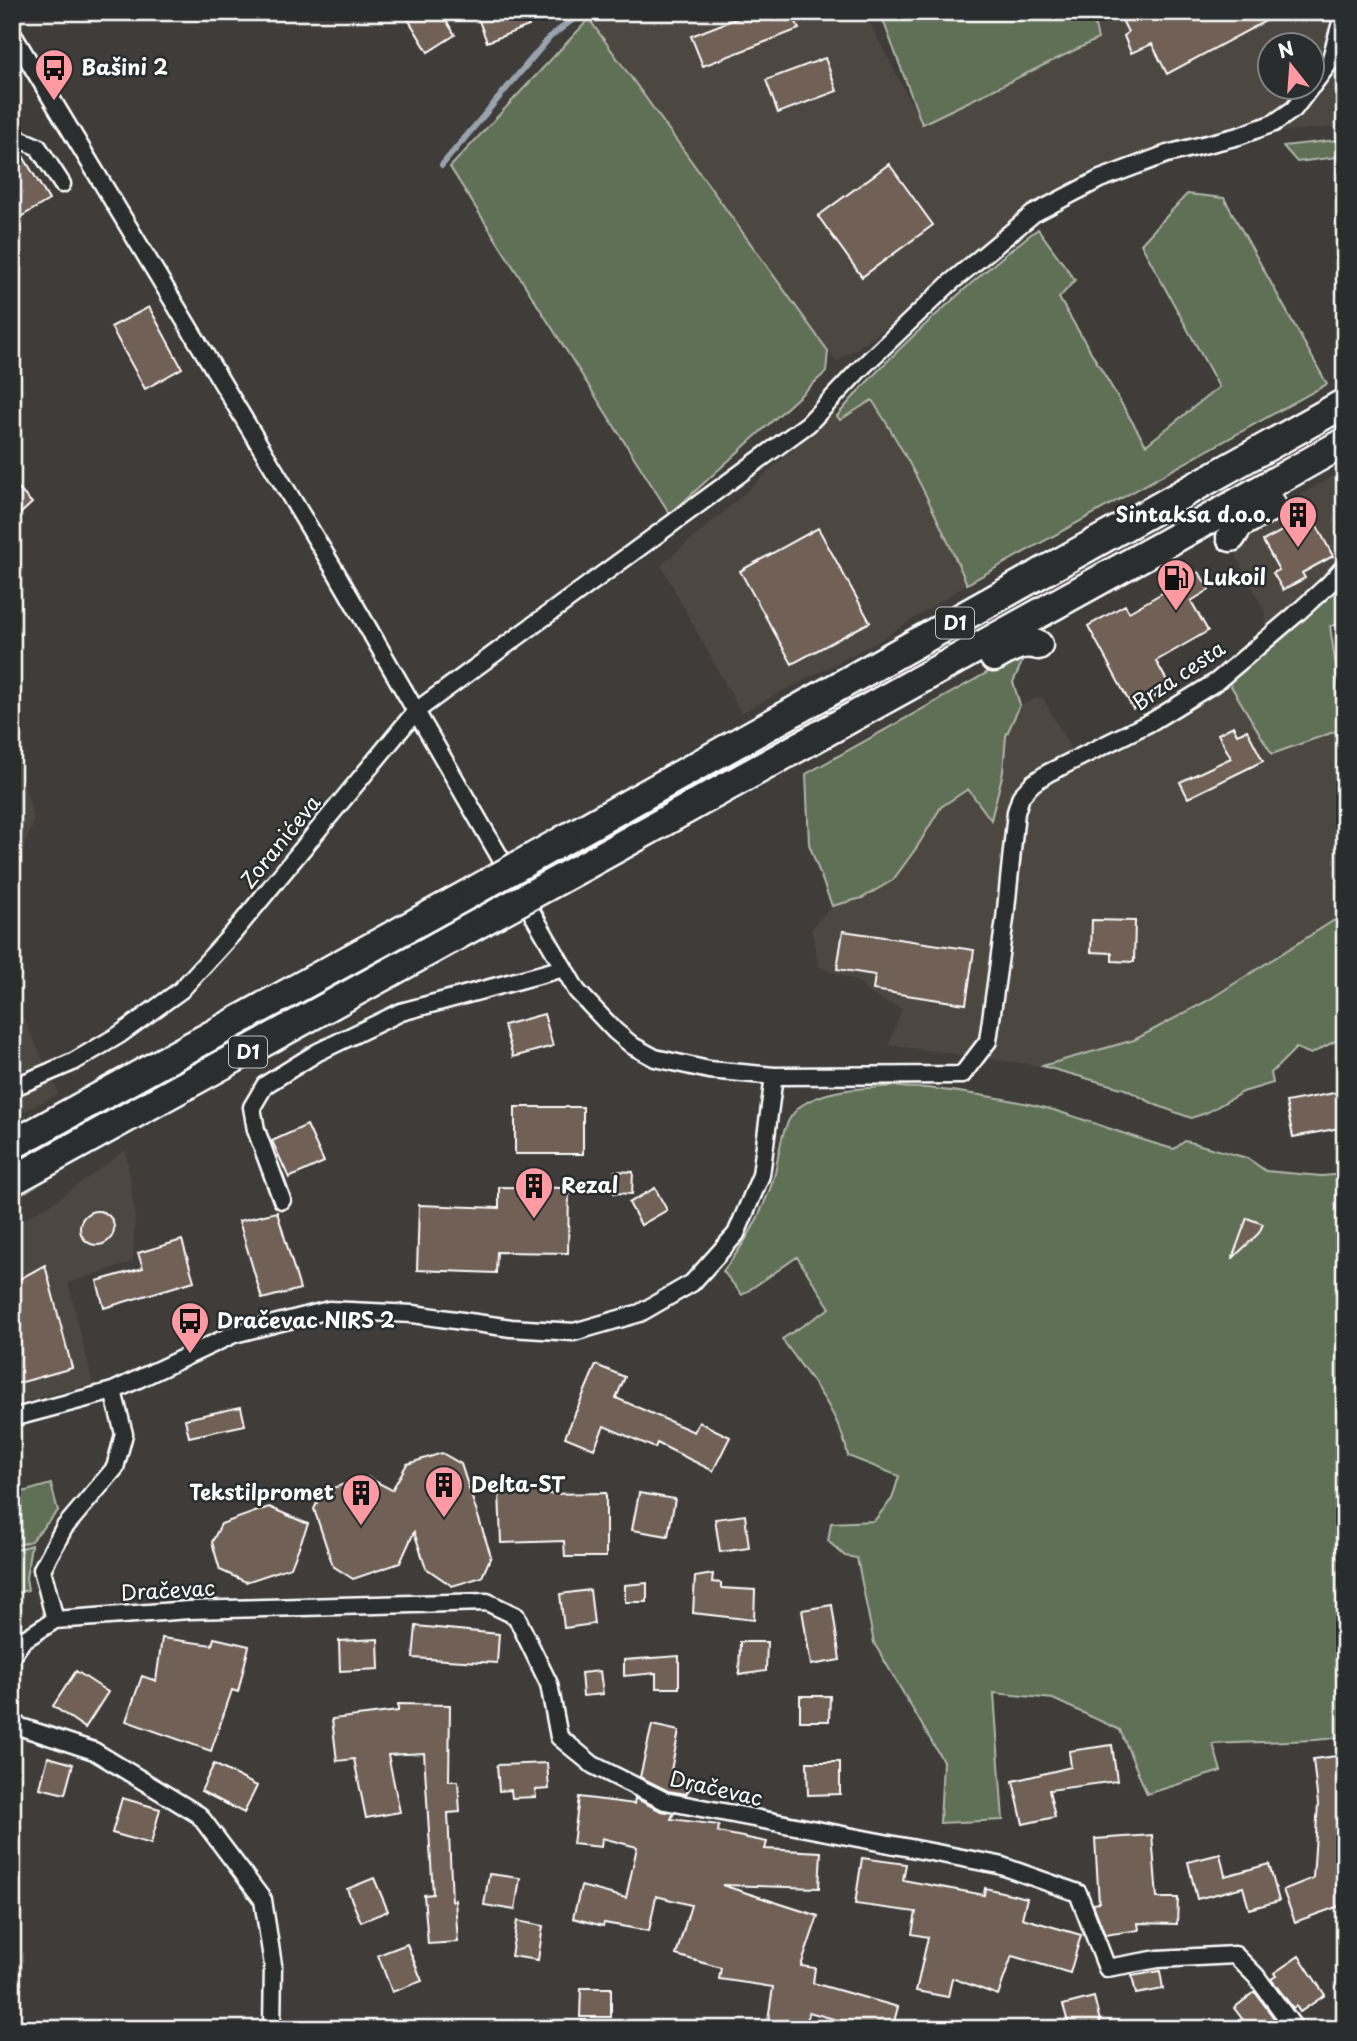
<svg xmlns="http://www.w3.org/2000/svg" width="1357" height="2041" font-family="'Playpen Sans',sans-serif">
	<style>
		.built { fill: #4e4742; fill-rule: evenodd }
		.green { fill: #616f56; stroke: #b0b7aa; stroke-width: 2 }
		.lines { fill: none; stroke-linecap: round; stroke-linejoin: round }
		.stream { stroke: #97a4ad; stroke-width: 6 }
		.building { fill: #706056; stroke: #fff; stroke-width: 2 }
		.minor-casing { stroke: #fff; stroke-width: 21 }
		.trunk-casing { stroke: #fff; stroke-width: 33 }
		.minor { stroke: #2a2d2e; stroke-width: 16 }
		.trunk { stroke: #2a2d2e; stroke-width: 28 }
		.trunk-bridge-casing { stroke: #fff; stroke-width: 33; stroke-linecap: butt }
		.trunk-bridge { stroke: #2a2d2e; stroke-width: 28 }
		.labels { text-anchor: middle; stroke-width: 5; stroke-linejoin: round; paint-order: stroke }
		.shield { fill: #2a2d2e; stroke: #bfc0c0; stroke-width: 2 }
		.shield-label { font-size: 19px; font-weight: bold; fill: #fff }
		.poi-label { font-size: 21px; font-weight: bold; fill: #fff; stroke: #2a2d2e; text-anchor: start }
		.street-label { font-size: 21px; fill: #fff; stroke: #2a2d2e }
	</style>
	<rect width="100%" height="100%" fill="#3f3c3a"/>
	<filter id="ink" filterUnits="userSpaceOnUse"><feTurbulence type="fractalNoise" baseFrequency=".0143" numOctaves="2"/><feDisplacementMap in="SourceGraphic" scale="14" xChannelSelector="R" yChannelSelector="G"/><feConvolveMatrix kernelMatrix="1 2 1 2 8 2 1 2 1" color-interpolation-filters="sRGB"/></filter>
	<g filter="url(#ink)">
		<path class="built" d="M619 12H864L922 124 1097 39 1092 12H1345V126L1289 131 1140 160 1074 186 874 337 836 362 589 19ZM1270 46H1312V88H1270Z
			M871 400 891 430 941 526 967 584 879 641 741 713 661 565 726 510 834 412 840 420Z
			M1345 469V555L1322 581 1265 629 1266 614 1237 558 1236 545 1250 524Z
			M1221 668 1272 753 1345 728V919L1333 921 1207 1001 1134 1040 1042 1066 889 1045 902 1009 866 992 861 983 819 967 811 929 832 906 862 898 917 847 941 807 969 789 992 820 1003 772 1006 736 1020 705 1042 696 1072 752 1110 738 1211 677Z
			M12 735 34 822 12 875Z
			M12 993 59 1094 12 1117Z
			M126 1150 135 1216 133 1262 68 1283 93 1384 12 1405V1226L54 1202Z"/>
		<path class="green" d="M880 12H1092L1098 39 922 124Z
			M589 19 828 351 826 372 670 514 450 167Z
			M1345 139V156L1297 162 1283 146Z
			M1187 194 1224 198 1327 384 967 584C939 521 910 458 872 400L840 420 837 416C876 369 921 328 967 287 990 267 1013 247 1038 229L1075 280 1059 298 1146 445 1219 387 1141 244Z
			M1345 582V623L1330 626 1345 728 1272 754 1228 681 1276 644Z
			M1023 660 1013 682 1020 705 1006 736 1003 772 991 820 968 789 941 807 917 847 893 880 862 898 832 906 809 844 806 774 1008 661Z
			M1345 919V1028L1342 1029 1345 1040 1339 1039 1311 1054 1296 1048 1271 1073 1273 1083 1243 1092 1206 1113 1191 1118 1156 1105 1125 1089 1042 1066 1134 1040 1207 1001 1333 921Z
			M895 1086C907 1089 916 1087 927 1088 960 1092 992 1096 1024 1103 1075 1113 1123 1136 1174 1149L1185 1141 1193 1143 1247 1158 1266 1171 1321 1176 1345 1174V1737L1315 1740 1213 1744 1221 1771 1147 1794 1120 1730 1053 1699 994 1693 1003 1820 940 1823 943 1761 874 1643 857 1558 845 1556 828 1541 831 1523 874 1521 892 1499 899 1476 848 1456C840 1412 807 1375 782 1339L830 1308 797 1257 742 1295 723 1271C739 1251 752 1232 762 1208 767 1197 772 1185 775 1173 780 1150 781 1120 802 1105 830 1087 864 1089 895 1086Z
			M51 1484 58 1511 31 1541 12 1547V1495Z
			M31 1545 26 1578 28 1590 12 1594V1551Z"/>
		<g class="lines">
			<path class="stream" d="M442 165 550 37 580 14 586 12"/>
		</g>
		<path class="building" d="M419 12H441L455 35 428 52 408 19Z
			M494 12H523L529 26 487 42 478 18Z
			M753 12H792L799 29 703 66 691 36Z
			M1118 12H1282L1167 74 1152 44 1131 53 1124 36 1128 32Z
			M825 58 837 91 778 113 766 80Z
			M20 151 49 200 12 222V153Z
			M889 164 933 225 862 277 818 216Z
			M149 307 182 368 145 389 111 327Z
			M12 482 32 503 20 514 12 506Z
			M1311 515 1333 556 1302 573 1305 578 1283 590 1273 573 1279 570 1263 541Z
			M818 528 870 622 792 664 740 571Z
			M1199 572 1209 590 1191 601 1208 631 1156 661 1171 688 1133 709 1088 626 1125 605 1129 612Z
			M1233 726 1237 734 1247 730 1263 761 1188 798 1180 782 1231 758 1218 734Z
			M1092 920 1135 921 1134 962 1112 961V953L1091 952Z
			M843 931 974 950 966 1004 873 990 875 975 837 969Z
			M544 1014 553 1046 513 1057 504 1025Z
			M1345 1091V1127L1293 1137 1286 1102Z
			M515 1107H583V1154H515Z
			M307 1125 324 1162 289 1178 272 1141Z
			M615 1171 633 1172 632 1194 614 1193Z
			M499 1187 569 1188 568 1253 497 1252 496 1273 417 1270 419 1205 499 1208Z
			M655 1188 667 1210 641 1225 629 1203Z
			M80 1228a17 17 0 1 1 34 0a17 17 0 1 1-34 0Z
			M277 1212 300 1289 262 1299 239 1221Z
			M1247 1218 1263 1224 1259 1233 1232 1259Z
			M182 1240 194 1281 104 1308 97 1281 143 1268 138 1253Z
			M45 1265 72 1368 12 1385V1283Z
			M596 1365 625 1377 616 1398 694 1432 699 1422 730 1437 713 1471 657 1443 655 1448 604 1426 594 1449 565 1437Z
			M241 1407 245 1425 189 1437 185 1419Z
			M442 1453 461 1464 491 1556 482 1577 452 1586 426 1568 414 1532 400 1563 353 1579 333 1566 314 1509 323 1491 367 1477 392 1490 407 1464Z
			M545 1488V1494L606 1493V1557H565L564 1541 501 1543 499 1490Z
			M639 1493 675 1499 668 1536 632 1530Z
			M269 1507 308 1524 291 1567 246 1582 220 1570 212 1542 221 1524Z
			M745 1515 749 1548 720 1552 715 1519Z
			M713 1574 712 1582 721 1583V1588L755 1590 754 1620 693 1613 695 1577Z
			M647 1583V1602H625V1585Z
			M590 1590 594 1624 564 1628 560 1594Z
			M832 1605 840 1660 811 1665 802 1610Z
			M416 1626 499 1634 497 1663 413 1658Z
			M162 1638 212 1645 214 1638 249 1646 238 1692 232 1690 211 1751 126 1721 142 1676 156 1681Z
			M378 1639 379 1669 340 1671 339 1641Z
			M740 1642H767L766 1671 739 1675Z
			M679 1656V1688H656V1673L624 1676V1660Z
			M76 1671 108 1692 85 1728 53 1706Z
			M600 1671 603 1694 583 1696 581 1673Z
			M800 1696H830L829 1721H800Z
			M398 1704 450 1705 449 1781H458L460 1812 448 1813 452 1901 455 1900 458 1942 428 1944 424 1895 433 1894 424 1753 388 1755 400 1812 366 1818 354 1759 337 1761 332 1719 398 1711Z
			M652 1725 679 1731 671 1770 693 1784 686 1794 668 1791 640 1777Z
			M1112 1745 1117 1781 1049 1790 1055 1817 1023 1824 1013 1781 1071 1767 1069 1751Z
			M1345 1755V1904L1295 1922 1283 1890 1313 1878 1318 1804 1313 1759Z
			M48 1757 73 1764 65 1794 40 1788Z
			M807 1762H840V1794L808 1795Z
			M547 1763 549 1789 535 1790 536 1797 512 1798 511 1790 499 1791 497 1765Z
			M214 1764 257 1786 244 1813 201 1791Z
			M579 1797 634 1804 635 1798 661 1811 674 1813 671 1819 719 1825 718 1832 767 1842 765 1849 821 1852 819 1888 722 1885 818 1916 801 1966 815 1968 813 1983 898 2007 892 2029H869L809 2012 806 2027 768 2020 773 1987 719 1979 721 1968 676 1955 691 1905 656 1896 649 1931 604 1923 603 1926 573 1918 581 1886 626 1898 637 1847 602 1838 601 1847 573 1844Z
			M122 1798 160 1809 151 1844 112 1833Z
			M1152 1835 1157 1898H1178L1177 1924 1138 1923 1139 1930 1105 1935 1093 1904 1099 1903 1095 1839Z
			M1220 1854 1225 1876 1269 1864 1279 1901 1249 1909 1243 1887 1197 1899 1188 1862Z
			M862 1858 906 1864 903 1880 984 1895 985 1888 1027 1898 1022 1918 1081 1935 1070 1973 1012 1956 998 1995 952 1978 948 1997 916 1991 928 1937 912 1934 916 1912 855 1904Z
			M489 1874 520 1878 515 1910 484 1905Z
			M374 1878 388 1911 361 1922 347 1889Z
			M517 1921 543 1926 538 1960 511 1956Z
			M407 1944 422 1981 392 1992 378 1955Z
			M1299 1956 1325 1995 1300 2012 1296 2006 1293 2008 1271 1979 1276 1976 1274 1973Z
			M1160 1971 1163 1989 1136 1994 1132 1976Z
			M581 1988H611V2017H580Z
			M1255 1992 1276 2021 1265 2029H1250L1234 2008Z
			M1094 1997 1102 2029H1070L1063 2005Z"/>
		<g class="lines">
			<defs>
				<path id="minor" d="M12 33 337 574 577 991 615 1031 633 1046 655 1058 709 1070 774 1076 962 1075 988 1041 1005 919 1016 812 1021 796 1033 783 1048 773 1151 722 1216 682 1295 615 1329 584 1345 566
					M1312 86 1330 62 1344 12
					M12 143 22 140 38 147 62 184
					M12 1088 73 1062 119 1035 181 990 234 932 416 711 808 424 858 371 949 284 1033 214 1100 179 1167 154 1239 136 1274 123 1294 109 1310 88
					M282 1200 256 1130 252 1107 265 1085 318 1052 401 1012 564 968
					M113 1391 124 1434 115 1468 64 1528 42 1569 55 1620 189 1610 487 1602 516 1616 549 1684 559 1737 593 1765 665 1801 999 1865 1078 1893 1107 1968 1158 1959 1235 1955 1256 1976 1295 2029
					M12 1418 113 1391 234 1334 329 1310 413 1314 511 1328 574 1332 640 1313 692 1283 736 1234 761 1175 774 1076
					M12 1656 23 1640 55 1620
					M12 1719 18 1726 94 1751 199 1815 263 1900 273 1965 272 2029"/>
				<path id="trunk" d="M1231 537 1239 524 1272 506
					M994 657C1008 649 1021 640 1038 645
					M564 840 1345 403
					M582 867 1161 546 1345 442
					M12 1145 472 892
					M12 1181 483 921"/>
			</defs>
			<use href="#minor" class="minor-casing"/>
			<use href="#trunk" class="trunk-casing"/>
			<use href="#minor" class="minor"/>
			<use href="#trunk" class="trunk"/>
			<defs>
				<path id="trunk-bridge" d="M472 892 564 840
					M483 921 582 867"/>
			</defs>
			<use href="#trunk-bridge" class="trunk-bridge-casing"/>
			<use href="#trunk-bridge" class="trunk-bridge"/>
		</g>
	</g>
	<defs>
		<symbol id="bus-pin" viewBox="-11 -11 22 30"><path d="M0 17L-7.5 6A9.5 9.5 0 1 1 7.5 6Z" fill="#ff9aa2" stroke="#2a2d2e"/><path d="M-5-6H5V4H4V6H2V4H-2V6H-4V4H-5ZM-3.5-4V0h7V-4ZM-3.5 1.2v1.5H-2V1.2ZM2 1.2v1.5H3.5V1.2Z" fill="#111"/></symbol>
		<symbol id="building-pin" viewBox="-11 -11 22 30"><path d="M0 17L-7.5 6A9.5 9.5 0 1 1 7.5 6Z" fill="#ff9aa2" stroke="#2a2d2e"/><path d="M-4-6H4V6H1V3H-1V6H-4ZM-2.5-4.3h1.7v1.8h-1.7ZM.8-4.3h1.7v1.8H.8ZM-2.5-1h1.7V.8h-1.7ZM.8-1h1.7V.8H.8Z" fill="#111"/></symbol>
		<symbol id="fuel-pin" viewBox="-11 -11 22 30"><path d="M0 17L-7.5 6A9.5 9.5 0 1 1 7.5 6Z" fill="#ff9aa2" stroke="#2a2d2e"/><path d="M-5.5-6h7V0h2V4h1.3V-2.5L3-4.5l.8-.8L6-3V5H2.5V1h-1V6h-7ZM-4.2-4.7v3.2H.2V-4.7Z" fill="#111"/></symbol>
	</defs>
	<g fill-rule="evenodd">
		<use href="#bus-pin" x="32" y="46" width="44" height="60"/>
		<use href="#building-pin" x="1276" y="493" width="44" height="60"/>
		<use href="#fuel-pin" x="1154" y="556" width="44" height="60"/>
		<use href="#building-pin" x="512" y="1164" width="44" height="60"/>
		<use href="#bus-pin" x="168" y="1299" width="44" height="60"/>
		<use href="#building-pin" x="422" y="1463" width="44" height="60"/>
		<use href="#building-pin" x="339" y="1471" width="44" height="60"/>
	</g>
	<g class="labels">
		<g class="shield">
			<rect x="936" y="607.5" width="38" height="31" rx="5"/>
			<rect x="229" y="1036.5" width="38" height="31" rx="5"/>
		</g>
		<g class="shield-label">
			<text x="955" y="630">D1</text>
			<text x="248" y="1059">D1</text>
		</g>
		<g class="poi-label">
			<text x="81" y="75">Bašini 2</text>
			<text x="1271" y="522" text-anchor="end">Sintaksa d.o.o.</text>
			<text x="1203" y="585">Lukoil</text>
			<text x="561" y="1193">Rezal</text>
			<text x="217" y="1328">Dračevac NIRS 2</text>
			<text x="471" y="1492">Delta-ST</text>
			<text x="334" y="1500" text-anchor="end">Tekstilpromet</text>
		</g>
		<g class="street-label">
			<text transform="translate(1179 676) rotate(-34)" y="7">Brza cesta</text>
			<text transform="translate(281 842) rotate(-51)" y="7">Zoranićeva</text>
			<text transform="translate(168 1591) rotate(-3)" y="7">Dračevac</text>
			<text transform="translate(716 1789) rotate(13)" y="7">Dračevac</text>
		</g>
	</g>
	<rect width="1357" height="2041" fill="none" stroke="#2a2d2e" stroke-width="42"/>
	<rect x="21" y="21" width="1315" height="1999" fill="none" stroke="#fff" stroke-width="2.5" filter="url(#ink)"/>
	<g transform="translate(1291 66) rotate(343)"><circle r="33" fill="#2a2d2e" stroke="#7f8182" stroke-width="2"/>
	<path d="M0-5L12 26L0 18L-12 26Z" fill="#ff9aa2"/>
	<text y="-10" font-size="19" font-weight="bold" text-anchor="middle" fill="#ffffff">N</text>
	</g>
</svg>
